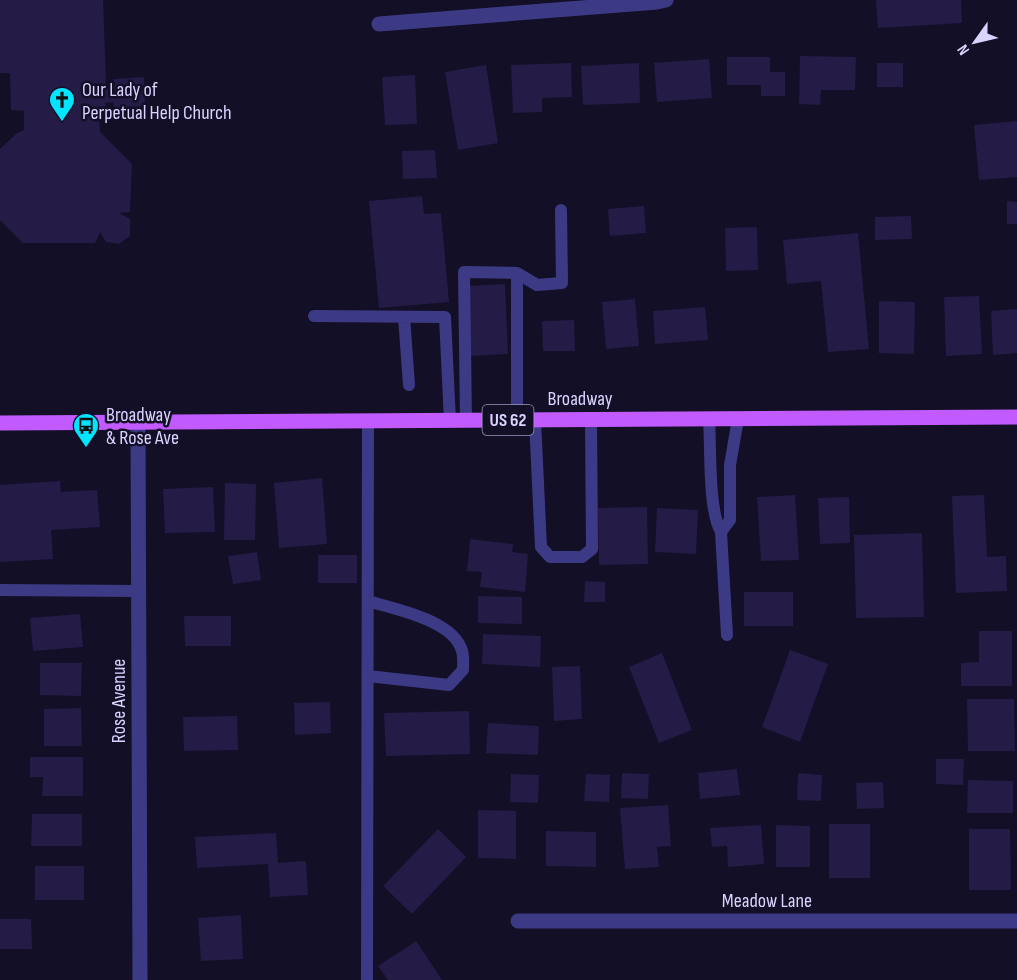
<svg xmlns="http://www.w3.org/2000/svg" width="1017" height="980" font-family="'Sofia Sans Condensed',sans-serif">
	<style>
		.building { fill: #241b47 }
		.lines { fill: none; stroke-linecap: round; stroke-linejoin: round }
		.lane { stroke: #3d3a85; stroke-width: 12 }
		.street { stroke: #3d3a85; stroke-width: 15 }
		.primary { stroke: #c25bff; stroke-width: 15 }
		.labels { text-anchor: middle; stroke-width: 5; stroke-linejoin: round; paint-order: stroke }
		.shield { fill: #130f26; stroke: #9e99be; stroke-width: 1.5 }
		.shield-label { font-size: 18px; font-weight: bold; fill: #d9d4ff }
		.poi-label { font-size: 20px; fill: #d9d4ff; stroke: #130f26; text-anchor: start }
		.street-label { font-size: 20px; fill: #d9d4ff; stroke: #130f26 }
	</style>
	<rect width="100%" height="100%" fill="#130f26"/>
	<path class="building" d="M0 0H103L106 84H115L113 79 144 77 145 106 114 108 113 102 105 103V114L99 115 100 132 132 164 130 212 119 213 130 219V236L119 244 106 242 100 232 95 243H23L0 220V149L17 133 24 130V111L11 110 10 73H0Z
		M876 0H961L962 23 878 28Z
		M800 56 856 57 855 90H821L820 105 799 104Z
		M727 57H770V72H785V96H761V85H727Z
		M709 59 712 98 657 102 654 63Z
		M571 63 572 97 542 98V112L513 113 511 65Z
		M639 63 640 103 583 105 581 66Z
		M877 63H903V87H877Z
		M486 65 498 143 458 150 445 72Z
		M415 75 417 124 385 125 382 77Z
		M1017 121V177L979 180 974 125Z
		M435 150 437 178 403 179 402 151Z
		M422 196 424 214 441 213 449 302 379 308 369 201Z
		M1007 201 1017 202V224H1007Z
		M644 206 646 233 610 236 608 209Z
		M911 216 912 239 875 240V217Z
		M757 227 758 270 726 271 725 228Z
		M858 233 869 349 828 352 821 281 787 284 783 240Z
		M505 284 508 354 470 356 466 286Z
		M979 296 982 354 946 356 944 297Z
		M635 299 639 346 606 349 602 302Z
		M879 301 915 302 914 354 879 353Z
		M705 307 708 340 655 344 653 311Z
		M1017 309V353L993 355 991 311Z
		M574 320 575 351H543L542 321Z
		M322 478 327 544 279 548 274 483Z
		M60 481 61 492 97 490 100 527 51 530 53 559 0 562V485Z
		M225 483 256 484 255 540H224Z
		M213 487 215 532 165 533 163 489Z
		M795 495 799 560 761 561 757 497Z
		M984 495 987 557 1006 556 1007 591 956 593 952 496Z
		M849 497 850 543 820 544 818 498Z
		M647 507 648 564 599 565 598 508Z
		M657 508 698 510 696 554 655 552Z
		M922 533 924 617 856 618 854 535Z
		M470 539 513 544 512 552 528 554 525 592 480 587 482 572 467 571Z
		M257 552 261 580 233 584 228 556Z
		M318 555H357V583H318Z
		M585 581 605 582V602H584Z
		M744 592H793V626H744Z
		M478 596 522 597V624L478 623Z
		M80 614 83 647 33 651 30 618Z
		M184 616H231V646H185Z
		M979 631H1012V686H961V663L979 662Z
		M483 634 541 636 540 667 482 664Z
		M790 650 828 664 800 742 762 727Z
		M662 653 692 730 659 743 629 667Z
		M40 663H82L81 696 40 695Z
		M580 666 582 719 554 721 552 667Z
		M967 699H1014L1015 751H968Z
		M330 702 331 733 295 735 294 703Z
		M81 708 82 746H44V709Z
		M469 711 470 754 386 756 384 713Z
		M237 716 238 750 184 751 183 717Z
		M488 723 539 726 538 755 486 753Z
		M30 757H83V796H42L43 777H30Z
		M936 759H964L963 785 936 784Z
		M737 769 740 795 700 799 698 773Z
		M622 773 649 774 648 799 621 798Z
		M798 773 822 775 821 801 797 800Z
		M511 774 539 775 538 803 510 802Z
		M586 774 610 775 609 802 584 801Z
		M968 780 1013 781V813H967Z
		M883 782 884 808 857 809 856 783Z
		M668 805 671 846 657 847 659 867 625 869 620 808Z
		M478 810 516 811V859L478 858Z
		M32 814H82V846H31Z
		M829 824H870V878H829Z
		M761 825 764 864 728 867 727 846 712 847 710 828Z
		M776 825 810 826V867H776Z
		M438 829 466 857 412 914 383 886Z
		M969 829H1010L1011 890H969Z
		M546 831 596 832V867L546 866Z
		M276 833 278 863 306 861 308 895 270 897 268 864 197 868 195 837Z
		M35 866H84V900H35Z
		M241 915 243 959 201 961 198 918Z
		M0 919H31L32 949H0Z
		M416 941 442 980H388L378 966Z"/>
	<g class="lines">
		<path class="lane" d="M517 273 537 285 562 283 561 210
			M314 316 445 317 450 421
			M404 317 409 385
			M709 419C711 447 708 510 721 532L730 520V465L738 419
			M535 420 541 547 550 557H582L592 549 591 419
			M466 421 464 272 517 273V420
			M721 532 727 635
			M0 590 138 591
			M368 676 449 685 463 670C463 664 464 657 462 651 454 620 394 609 368 601
			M367 980 368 421"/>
		<path class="street" d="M379 24 657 2 666 0
			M138 422 140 980
			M518 921H1017"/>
		<path class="primary" d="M0 423 1017 417"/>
	</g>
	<defs>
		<symbol id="church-pin" viewBox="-11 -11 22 30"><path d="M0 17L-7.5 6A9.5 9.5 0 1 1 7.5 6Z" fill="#00e5ff" stroke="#130f26"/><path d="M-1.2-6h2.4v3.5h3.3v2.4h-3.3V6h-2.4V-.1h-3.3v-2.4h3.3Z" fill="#111"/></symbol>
		<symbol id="bus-pin" viewBox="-11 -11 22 30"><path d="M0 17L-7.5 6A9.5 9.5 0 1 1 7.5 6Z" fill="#00e5ff" stroke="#130f26"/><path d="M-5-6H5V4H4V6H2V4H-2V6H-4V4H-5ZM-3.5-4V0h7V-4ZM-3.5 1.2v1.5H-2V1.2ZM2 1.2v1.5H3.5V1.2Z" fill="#111"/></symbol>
	</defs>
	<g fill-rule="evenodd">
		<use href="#church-pin" x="47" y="85" width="30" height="40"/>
		<use href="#bus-pin" x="71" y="411" width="30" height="40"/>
	</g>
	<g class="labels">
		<rect class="shield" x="482.5" y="405" width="51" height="30" rx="4.5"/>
		<g class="shield-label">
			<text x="508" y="426">US 62</text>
		</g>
		<g class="poi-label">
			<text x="82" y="96">Our Lady of<tspan x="82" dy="23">Perpetual Help Church</tspan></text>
			<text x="106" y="421">Broadway<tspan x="106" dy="23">&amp; Rose Ave</tspan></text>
		</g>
		<g class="street-label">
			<text x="580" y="405">Broadway</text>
			<text transform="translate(118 701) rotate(-90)" y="7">Rose Avenue</text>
			<text x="767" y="907">Meadow Lane</text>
		</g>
	</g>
	<g transform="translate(975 42) rotate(236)" stroke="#130f26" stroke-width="4.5" paint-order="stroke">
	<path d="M0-4.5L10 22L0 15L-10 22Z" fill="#d9d4ff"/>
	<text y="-9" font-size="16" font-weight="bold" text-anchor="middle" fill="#d9d4ff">N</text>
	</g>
</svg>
